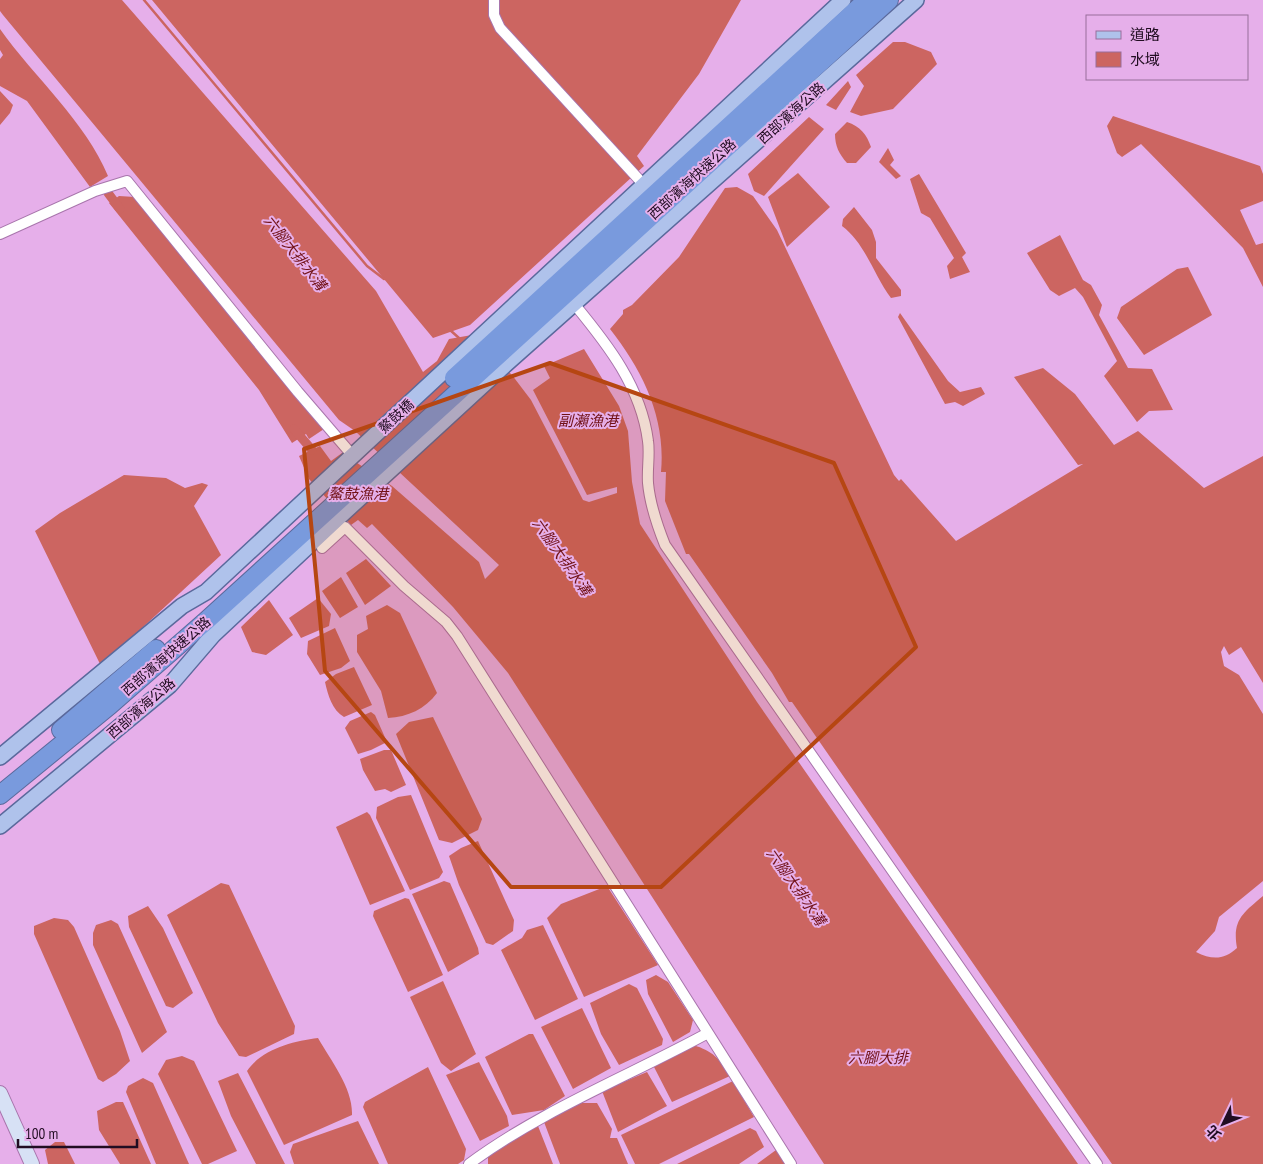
<svg xmlns="http://www.w3.org/2000/svg" width="1263" height="1164" font-family="'PT Sans Narrow','Noto Sans TC',sans-serif">
	<style>
		.water { fill: #cc6561 }
		.lines { fill: none; stroke-linecap: round; stroke-linejoin: round }
		.stream { stroke: #cc6561; stroke-width: 2.5 }
		.canal { stroke: #cc6561; stroke-width: 9 }
		.street-casing { stroke: #a875ac; stroke-width: 12 }
		.secondary-casing { stroke: #a875ac; stroke-width: 16 }
		.primary-casing { stroke: #5a699c; stroke-width: 18 }
		.highway-casing { stroke: #5a699c; stroke-width: 20 }
		.street { stroke: #fff; stroke-width: 10 }
		.secondary { stroke: #d7e1f5; stroke-width: 14 }
		.primary { stroke: #afc2eb; stroke-width: 15 }
		.highway { stroke: #799add; stroke-width: 18 }
		.marked { fill: #b64612; fill-opacity: 0.2; stroke: #b64612; stroke-width: 4; stroke-linejoin: round }
		.labels { text-anchor: middle; stroke-width: 4; stroke-linejoin: round; paint-order: stroke }
		.street-label { font-size: 14px; fill: #210d22; stroke: #e6afea }
		.water-label { font-size: 15px; font-style: italic; fill: #721217; stroke: #e6afea }
	</style>
	<rect width="100%" height="100%" fill="#e6afea"/>
	<path class="water" d="M0 0H122L376 291 423 372 437 361 449 339 472 335 512 375 531 400 583 500 589 502 617 493V487L587 495 533 390 550 378 544 366 584 349 619 406 628 431 632 482 640 524 757 702 1078 1164H824L508 673 453 607 372 524 367 528 358 520 351 525 309 479 299 456 320 446 331 461 342 453 392 486 479 562 485 579 499 565 355 431 339 420 3 15 0 11Z
		M152 0H741L699 74 637 156 644 166 470 325 433 338Z
		M0 29C34 77 86 122 108 176L90 187 27 101 0 86V59L3 55 0 50Z
		M893 42H905L931 52 937 64 893 109 861 116 850 112 864 86 856 75Z
		M848 81 851 87 836 110 826 105Z
		M0 91 13 105 10 113 0 125Z
		M1113 116 1260 166 1263 174V201L1240 210 1256 245 1263 243V287L1243 248 1141 144 1122 157 1117 153 1107 126Z
		M809 117 824 129 764 196 754 191 748 174Z
		M847 122C860 126 867 135 871 147L856 163H847C839 154 835 146 835 134Z
		M888 148 894 160 890 165 901 176 896 179 879 162Z
		M798 173 830 207 787 247 768 197Z
		M919 174 966 253 962 257 970 272 950 279 947 266 954 258 930 218 921 213 910 179Z
		M737 187 753 196 777 230 894 475 899 481 901 479 956 541 1083 464 1078 465 1014 377 1043 368 1075 394 1114 445 1138 431 1204 488 1263 456V683L1241 647 1229 655 1224 646 1221 652 1224 666 1239 675 1263 714V881L1219 917 1215 931 1196 952C1212 960 1224 960 1237 948 1232 920 1243 913 1263 896V1164H1112L792 702H789L772 673 689 554H686L665 501 666 472H661C666 418 643 371 610 329L623 314V310L632 305 679 257 725 188Z
		M119 196 135 197 324 429 309 439 306 434 292 443 259 390 109 203Z
		M854 207 872 230 876 242V258L901 290V296L891 298C874 276 866 244 842 226L843 219Z
		M1060 235 1083 280 1091 285 1102 305 1099 315 1128 368 1152 369 1173 410 1149 411 1137 422 1104 376 1117 361 1083 297 1075 288 1059 296 1050 290 1027 253Z
		M1188 267 1212 315 1144 355 1117 318 1121 307 1177 269Z
		M900 313 948 381 960 392 981 387 985 394 963 406 955 402 945 404 898 317Z
		M124 475 166 478 185 488 202 483 208 485 194 506 221 555 101 666 35 531 60 513Z
		M366 559 391 586 365 605 346 573Z
		M341 577 358 607 340 618 322 591Z
		M318 598 331 614 329 626 301 638 289 618Z
		M269 600 293 635 266 655 252 652 241 627Z
		M387 605 400 613 437 693C425 709 408 717 388 718L381 691 357 652V635L368 629 366 616Z
		M335 628 350 661 341 668 320 675 307 654 308 641Z
		M354 667 372 705 344 717C332 710 328 695 325 682L336 674Z
		M371 712 375 715 387 742 371 750 358 754 345 728 350 721Z
		M433 717 482 819 478 830 452 843 439 840 396 734 409 722Z
		M384 750H391L406 785 391 792 385 789 375 791 363 770 360 759Z
		M411 795 443 872 439 878 410 890 376 818 377 807 398 797Z
		M367 812 370 815 405 891 370 905 336 827Z
		M478 841 514 920 513 931 493 945 486 943 459 885 449 856 461 848Z
		M444 881 450 883 478 948 479 954 448 972 412 894Z
		M221 883 229 885 295 1026 294 1034 246 1057 239 1056 218 1023 167 915Z
		M607 886 658 965 584 997 547 918 561 904Z
		M405 898 409 899 443 975 408 992 373 916 374 911Z
		M148 906 163 928 193 993 173 1008 166 1006 129 927 128 916Z
		M54 918 68 920 74 927 120 1031 130 1061 116 1074 103 1082 98 1079 34 934V926Z
		M111 920 118 924 167 1032 142 1053 93 945V933L96 925Z
		M543 925 578 999 535 1020 501 950 522 938 527 930Z
		M656 975 668 982 693 1020 690 1032 673 1042 648 994 646 980Z
		M443 981 476 1054 451 1071 441 1063 410 997Z
		M629 984 637 988 663 1039 662 1045 619 1065 601 1034 590 1003Z
		M582 1008 611 1068 573 1089 541 1027Z
		M529 1034H533L565 1096 544 1110 512 1115 485 1057Z
		M318 1038C331 1061 353 1088 352 1115L284 1145 247 1071C262 1049 293 1041 318 1038Z
		M693 1045C713 1051 720 1059 730 1076L672 1102 654 1067Z
		M182 1056 194 1061 237 1151 208 1164H202L158 1074 166 1060Z
		M479 1062 507 1116 509 1126 480 1141 446 1075Z
		M428 1067 466 1149 464 1160 458 1164H388L363 1107 365 1102Z
		M647 1072 667 1106 618 1132 602 1091Z
		M238 1073 285 1164H256L231 1116 218 1081Z
		M143 1078 153 1083 189 1164H156L126 1092 128 1086Z
		M733 1081 754 1117 659 1164H635L621 1135Z
		M116 1102H123L151 1164H120L99 1130 97 1111Z
		M579 1103H597L612 1129 610 1138H617L628 1164H560L544 1122Z
		M358 1121 379 1164H294L290 1152 293 1144Z
		M538 1126 553 1164H488V1154Z
		M750 1128 756 1131 764 1147 739 1164H677Z
		M55 1142H64L75 1164H48L45 1150Z
		M776 1150 785 1164H757Z"/>
	<g class="lines">
		<path class="stream" d="M144 0 367 266 384 279
			M450 330 459 338"/>
		<path class="canal" d="M108 193 120 209
			M294 429 312 450"/>
		<defs>
			<path id="street" d="M494 0V15L500 28 644 185
				M0 234 95 191 127 181 298 392 353 456
				M575 305C608 345 641 387 648 441 650 454 647 469 648 483 650 505 657 525 665 545L1097 1164
				M322 548 345 527 404 586 446 622 457 636 791 1164
				M469 1164C542 1110 629 1076 708 1033"/>
			<path id="secondary" d="M0 1093 32 1164"/>
			<path id="primary" d="M0 757 182 606 206 592 843 0
				M0 826 170 685 213 635 337 519 507 363 916 0"/>
			<path id="highway" d="M454 378 867 0
				M61 730 156 649
				M0 795 110 705 206 621 889 0"/>
		</defs>
		<use href="#street" class="street-casing"/>
		<use href="#secondary" class="secondary-casing"/>
		<use href="#primary" class="primary-casing"/>
		<use href="#highway" class="highway-casing"/>
		<use href="#street" class="street"/>
		<use href="#secondary" class="secondary"/>
		<use href="#primary" class="primary"/>
		<use href="#highway" class="highway"/>
	</g>
	<path class="marked" d="M550 363 834 463 916 647 661 887H511L325 671 304 449Z"/>
	<g class="labels">
		<g class="street-label">
			<text transform="translate(791 113) rotate(-42)" y="5">西部濱海公路</text>
			<text transform="translate(692 179) rotate(-42)" y="5">西部濱海快速公路</text>
			<text transform="translate(396 416) rotate(-43)" y="5">鰲鼓橋</text>
			<text transform="translate(166 656) rotate(-41)" y="5">西部濱海快速公路</text>
			<text transform="translate(141 708) rotate(-41)" y="5">西部濱海公路</text>
		</g>
		<g class="water-label">
			<text transform="translate(295 253) rotate(52)" y="5">六腳大排水溝</text>
			<text x="588" y="426">副瀨漁港</text>
			<text x="358" y="499">鰲鼓漁港</text>
			<text transform="translate(562 557) rotate(55)" y="5">六腳大排水溝</text>
			<text transform="translate(796 887) rotate(55)" y="5">六腳大排水溝</text>
			<text x="878" y="1063">六腳大排</text>
		</g>
	</g>
	<rect x="1086" y="15" width="162" height="65" fill="#e6afea" stroke="#976e9a"/>
	<rect x="1096" y="31" width="25" height="8" fill="#afc2eb" stroke="#976e9a"/>
	<text x="1130" y="40" font-size="15" fill="#210d22">道路</text>
	<rect x="1096" y="52" width="25" height="15" fill="#cc6561" stroke="#976e9a"/>
	<text x="1130" y="65" font-size="15" fill="#210d22">水域</text>
	<g transform="translate(1223 1124) rotate(227)" stroke="#e6afea" stroke-width="4" paint-order="stroke">
	<path d="M0-4L9 19L0 12L-9 19Z" fill="#210d22"/>
	<text y="-8" font-size="14" font-weight="bold" text-anchor="middle" fill="#210d22">北</text>
	</g>
	<path d="M18 1139v8h119v-8" fill="none" stroke="#210d22" stroke-width="2.5"/>
	<text x="25" y="1139" font-size="15" fill="#210d22" stroke="#e6afea" stroke-width="4" paint-order="stroke">100 m</text>
</svg>
